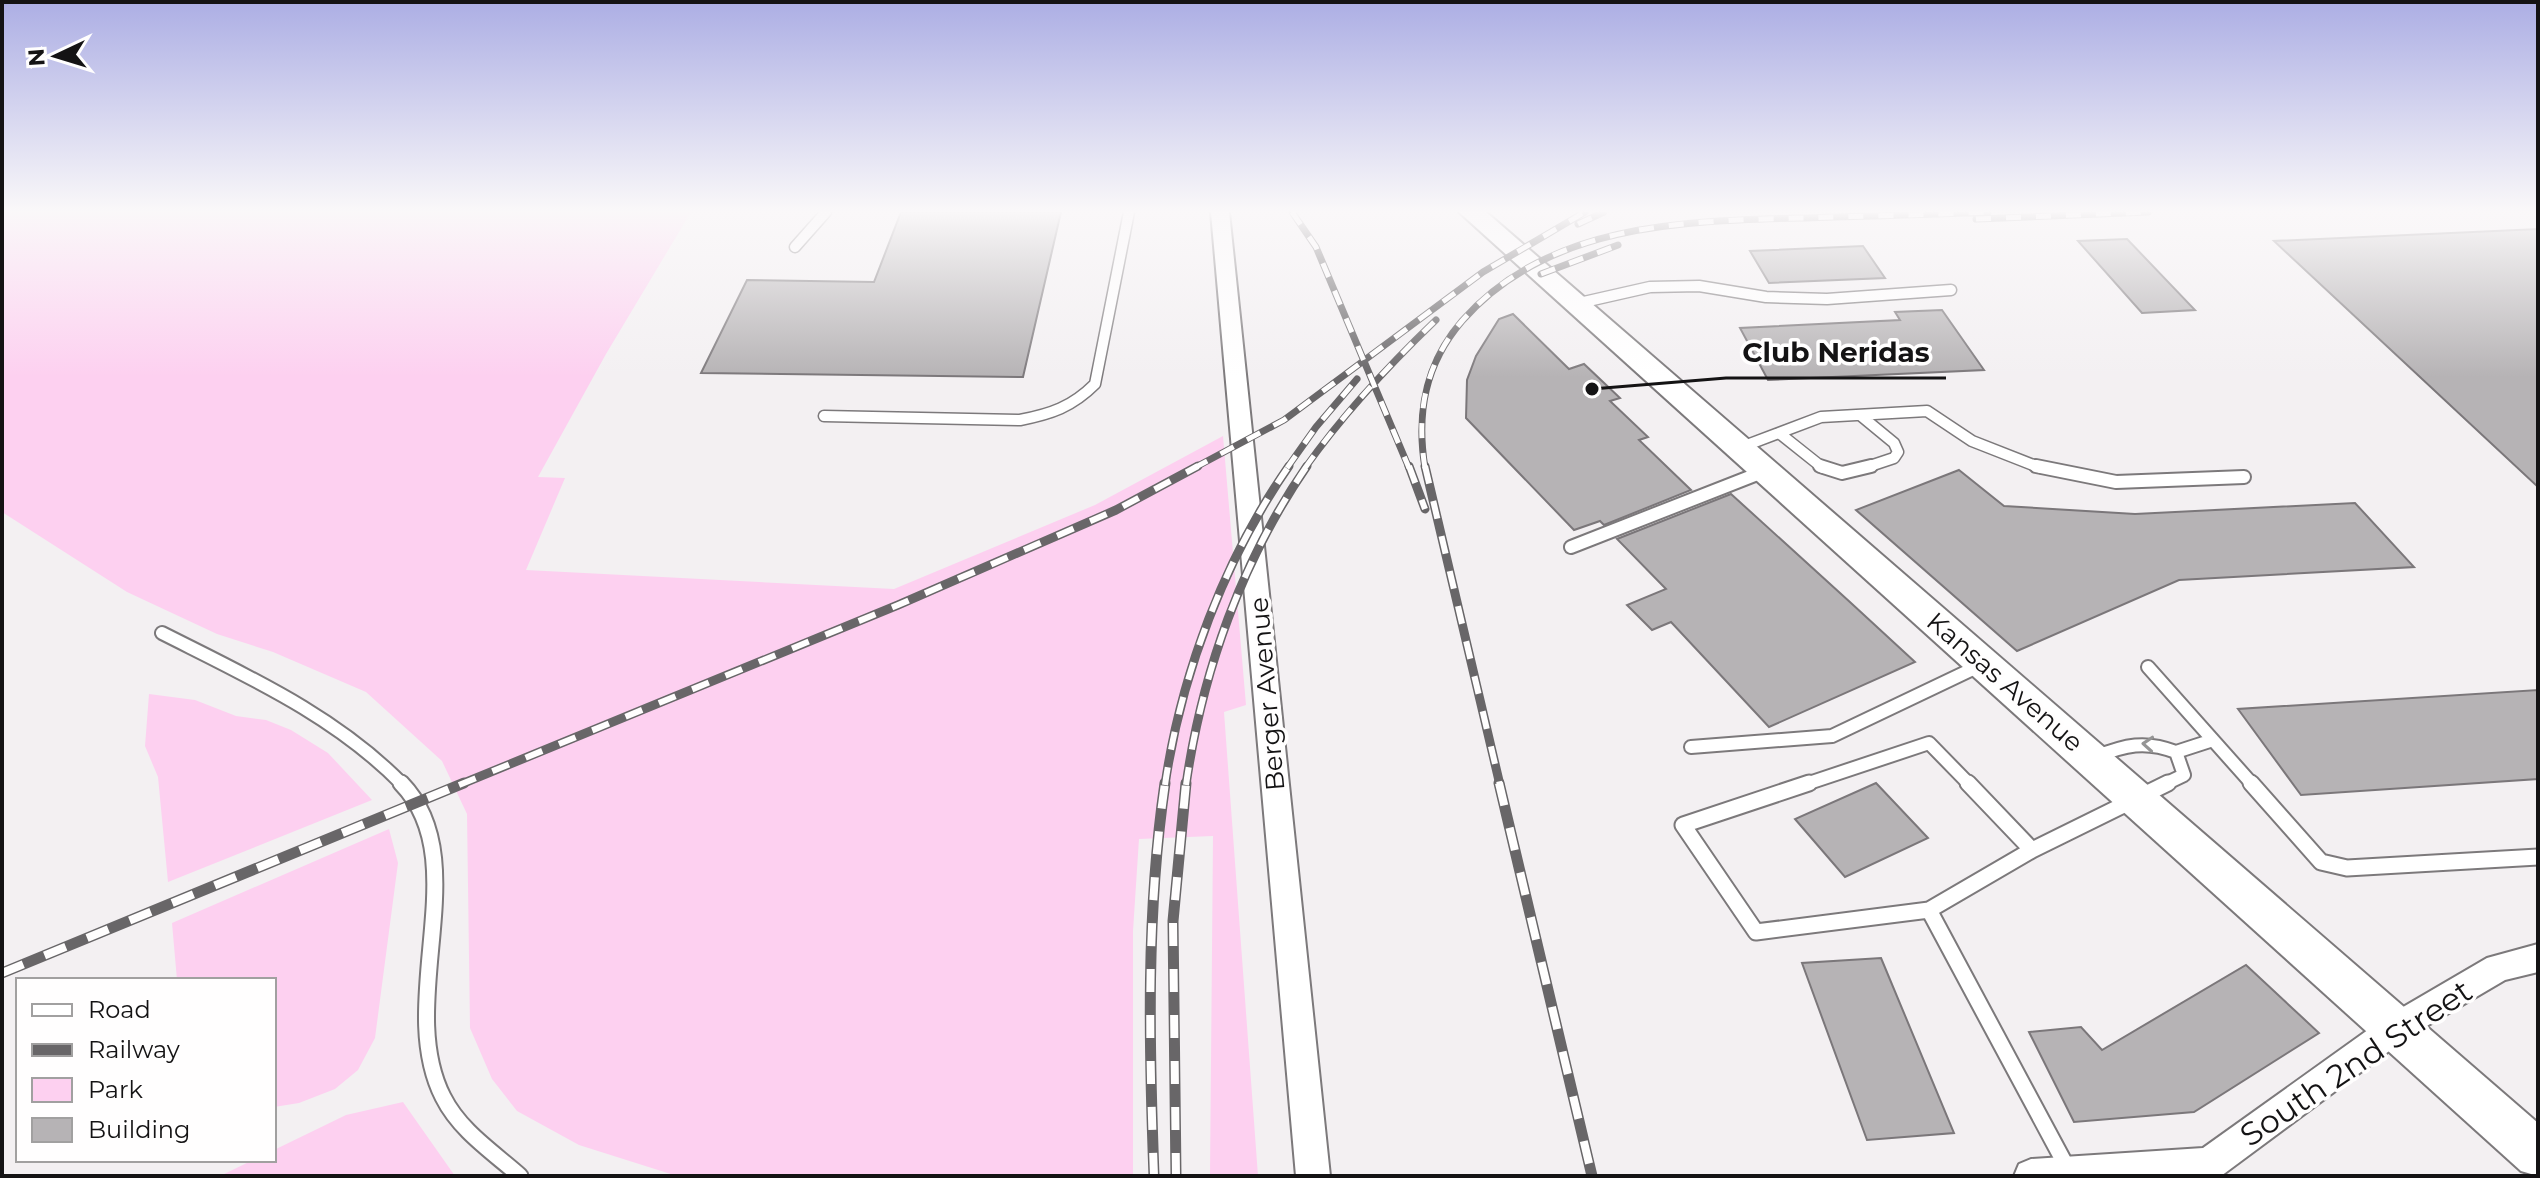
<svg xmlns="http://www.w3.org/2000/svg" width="2540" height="1178" font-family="Montserrat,sans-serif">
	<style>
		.green { fill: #fdd0f0 }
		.building { fill: #b6b3b5; stroke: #7b777a; stroke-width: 2 }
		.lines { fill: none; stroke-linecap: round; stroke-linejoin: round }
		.lane-far2-casing { stroke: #7c797b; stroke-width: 13 }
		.lane-far1-casing { stroke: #7c797b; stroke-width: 16 }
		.lane-casing { stroke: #7c797b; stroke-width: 19 }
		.street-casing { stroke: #7c797b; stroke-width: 4 }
		.secondary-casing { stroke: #7c797b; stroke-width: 4 }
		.lane-far2 { stroke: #fff; stroke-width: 10 }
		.lane-far1 { stroke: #fff; stroke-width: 12 }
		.lane { stroke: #fff; stroke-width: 15 }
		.street { fill: #fff; fill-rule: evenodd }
		.secondary { fill: #fff; fill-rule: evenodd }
		.rail-far2-casing { stroke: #686668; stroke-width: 7 }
		.rail-far1-casing { stroke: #686668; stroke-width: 9 }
		.rail-casing { stroke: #686668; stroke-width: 11 }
		.rail-far2 { stroke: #fffefe; stroke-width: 5; stroke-dasharray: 15; stroke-linecap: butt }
		.rail-far1 { stroke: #fffefe; stroke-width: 6; stroke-dasharray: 18; stroke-linecap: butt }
		.rail { stroke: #fffefe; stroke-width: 8; stroke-dasharray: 23; stroke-linecap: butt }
		.oneway { stroke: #959595 }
		.labels { text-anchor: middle; stroke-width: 7; stroke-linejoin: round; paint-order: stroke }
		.street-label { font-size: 26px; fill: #141314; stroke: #fffefe }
		.near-street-label { font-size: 32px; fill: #141314; stroke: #fffefe }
		.leader { fill: none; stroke: #141314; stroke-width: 3 }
		.callout-dot { fill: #141314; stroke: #fffefe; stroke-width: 3 }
		.callout-label { font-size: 28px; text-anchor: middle; font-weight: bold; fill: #141314; stroke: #fffefe; stroke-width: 7; stroke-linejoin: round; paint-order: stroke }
	</style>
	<rect width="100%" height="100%" fill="#f3f0f2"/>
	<path class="green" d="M2 212H691L606 354 538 477 565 478 526 570 894 589 1095 505 1223 436 1246 705 1224 712 1258 1176H1210L1213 836 1139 839 1133 931V1176H677L579 1145 517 1111 492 1079 470 1028 467 814 442 761 366 692 273 652 217 634 127 592 2 512Z
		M149 694 195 700 236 716 266 720 291 730 328 753 372 800 168 882 158 777 145 746Z
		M389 829 398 863 375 1038 358 1070 335 1089 299 1103 274 1107V980H177L172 923Z
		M403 1102 455 1176H220L253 1160H274V1150L346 1115Z"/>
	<path class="building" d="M901 212H1061L1023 377 701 373 747 280 874 282Z
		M2538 229V487L2274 241Z
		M2127 239 2195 310 2142 313 2078 241Z
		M1863 246 1885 278 1769 283 1750 251Z
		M1942 310 1984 370 1768 380 1740 328 1900 320 1895 312Z
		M1513 314 1569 369 1584 364 1620 398 1610 401 1648 437 1639 440 1691 490 1604 525 1600 521 1574 530 1466 418 1467 380 1476 356 1499 319Z
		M1959 470 2004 506 2135 514 2355 503 2414 567 2179 580 2017 651 1856 510Z
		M1731 494 1851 603 1915 662 1769 727 1671 622 1652 630 1627 605 1666 589 1617 539Z
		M2538 690V779L2301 795 2238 709Z
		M1876 783 1928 838 1845 877 1795 819Z
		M1881 958 1954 1133 1867 1140 1802 963Z
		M2246 965 2319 1033 2194 1112 2074 1122 2029 1032 2081 1027 2102 1050Z"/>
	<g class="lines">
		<defs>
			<path id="lane-far2" d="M795 247 826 212
				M1575 304 1650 287 1699 286 1766 297 1827 299 1951 290
				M1860 415 1894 443 1898 452 1894 458 1864 468
				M824 416 1020 420C1051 414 1072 407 1095 384L1129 212
				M1779 433 1823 468
				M1739 448 1821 417 1927 411 1972 441 2041 468"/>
			<path id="lane-far1" d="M1820 466 1842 473 1871 466
				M2036 466 2116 482 2244 477
				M1571 547 1765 471
				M162 633C247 676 336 716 403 785
				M2148 667 2253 785
				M1691 747 1832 736 1981 665
				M2176 752 2213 740
				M2095 757C2125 745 2145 740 2176 752L2184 775 2163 785
				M1803 785 1929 743 1970 785"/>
			<path id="lane" d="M401 783C477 861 394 1001 443 1097 460 1131 493 1152 520 1176
				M1809 783 1683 825 1756 932 1929 910 2032 850
				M1968 783 2032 850
				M2251 783 2321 862 2347 868 2538 857
				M2032 850 2168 783
				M1929 910 2069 1171"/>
			<path id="street" d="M1211 212H1229L1330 1176H1296Z
				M2538 944V972L2505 980 2408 1037 2221 1176H2014L2019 1164 2031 1159 2203 1148 2386 1017 2487 958Z"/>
			<path id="secondary" d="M1459 212H1486L2538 1123V1176L2521 1171Z"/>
		</defs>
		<use href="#lane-far2" class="lane-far2-casing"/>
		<use href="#lane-far1" class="lane-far1-casing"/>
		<use href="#lane" class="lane-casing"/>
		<use href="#street" class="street-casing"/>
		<use href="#secondary" class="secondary-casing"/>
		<use href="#lane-far2" class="lane-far2"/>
		<use href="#lane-far1" class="lane-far1"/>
		<use href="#lane" class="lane"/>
		<use href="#street" class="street"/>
		<use href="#secondary" class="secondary"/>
		<defs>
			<path id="rail-far2" d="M1292 212 1316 247 1409 468
				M1976 219 2148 212
				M1578 224 1604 212
				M1541 274 1618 245
				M1194 468 1284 420 1483 272 1585 212
				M1287 468 1316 427 1357 379
				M1305 468C1344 413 1388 366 1436 320
				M1425 468C1416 413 1425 364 1462 321 1547 224 1681 221 1800 218 1862 216 1925 215 1988 212"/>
			<path id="rail-far1" d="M1409 466 1425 509
				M1425 466 1500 785
				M459 785 898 605 1116 510 1198 466
				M1165 785C1181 674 1225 558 1289 466
				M1186 785C1202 672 1242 560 1307 466"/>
			<path id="rail" d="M1499 783 1592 1176
				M2 973 464 783
				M1154 1176C1149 1044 1146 914 1165 783
				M1176 1176 1173 921 1186 783"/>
		</defs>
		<use href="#rail-far2" class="rail-far2-casing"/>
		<use href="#rail-far1" class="rail-far1-casing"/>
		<use href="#rail" class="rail-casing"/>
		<use href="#rail-far2" class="rail-far2"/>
		<use href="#rail-far1" class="rail-far1"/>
		<use href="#rail" class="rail"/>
	</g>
	<defs><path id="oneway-chevron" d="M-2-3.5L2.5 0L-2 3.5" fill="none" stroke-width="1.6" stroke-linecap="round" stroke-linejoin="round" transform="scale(2)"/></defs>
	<use class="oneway" href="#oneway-chevron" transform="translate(2148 744) rotate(-176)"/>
	<linearGradient id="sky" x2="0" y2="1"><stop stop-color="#acaee4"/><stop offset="0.56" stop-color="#faf8f9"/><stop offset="1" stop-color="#faf8f9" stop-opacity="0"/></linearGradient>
	<rect width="2540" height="377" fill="url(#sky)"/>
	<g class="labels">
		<g class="street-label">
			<text transform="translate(2005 682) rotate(41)" y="9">Kansas Avenue</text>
			<text transform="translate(1267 694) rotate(-95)" y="9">Berger Avenue</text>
		</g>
		<g class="near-street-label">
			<text transform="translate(2356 1063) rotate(-34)" y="11">South 2nd Street</text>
		</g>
	</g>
	<path class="leader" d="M1592 389L1726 378H1946"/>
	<circle class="callout-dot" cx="1592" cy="389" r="8"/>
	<g class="callout-label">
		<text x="1836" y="362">Club Neridas</text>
	</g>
	<rect width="2540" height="1178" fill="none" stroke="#141314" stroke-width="8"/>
	<rect x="16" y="978" width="260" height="184" fill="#fffefe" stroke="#a1a0a0" stroke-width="2"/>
	<rect x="32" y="1004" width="40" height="12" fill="#ffffff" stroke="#a1a0a0" stroke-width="2"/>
	<text x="88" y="1018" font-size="24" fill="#141314">Road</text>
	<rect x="32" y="1044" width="40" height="12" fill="#686668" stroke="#a1a0a0" stroke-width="2"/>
	<text x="88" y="1058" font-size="24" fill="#141314">Railway</text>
	<rect x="32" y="1078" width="40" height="24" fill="#fdd0f0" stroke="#a1a0a0" stroke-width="2"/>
	<text x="88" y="1098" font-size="24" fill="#141314">Park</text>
	<rect x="32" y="1118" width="40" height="24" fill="#b6b3b5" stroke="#a1a0a0" stroke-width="2"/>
	<text x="88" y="1138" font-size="24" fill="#141314">Building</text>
	<g transform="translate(56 56) rotate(266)" stroke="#fffefe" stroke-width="6" paint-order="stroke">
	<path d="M0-6L14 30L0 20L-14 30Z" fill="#141314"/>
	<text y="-12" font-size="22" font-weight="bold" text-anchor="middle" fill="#141314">N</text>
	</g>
</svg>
